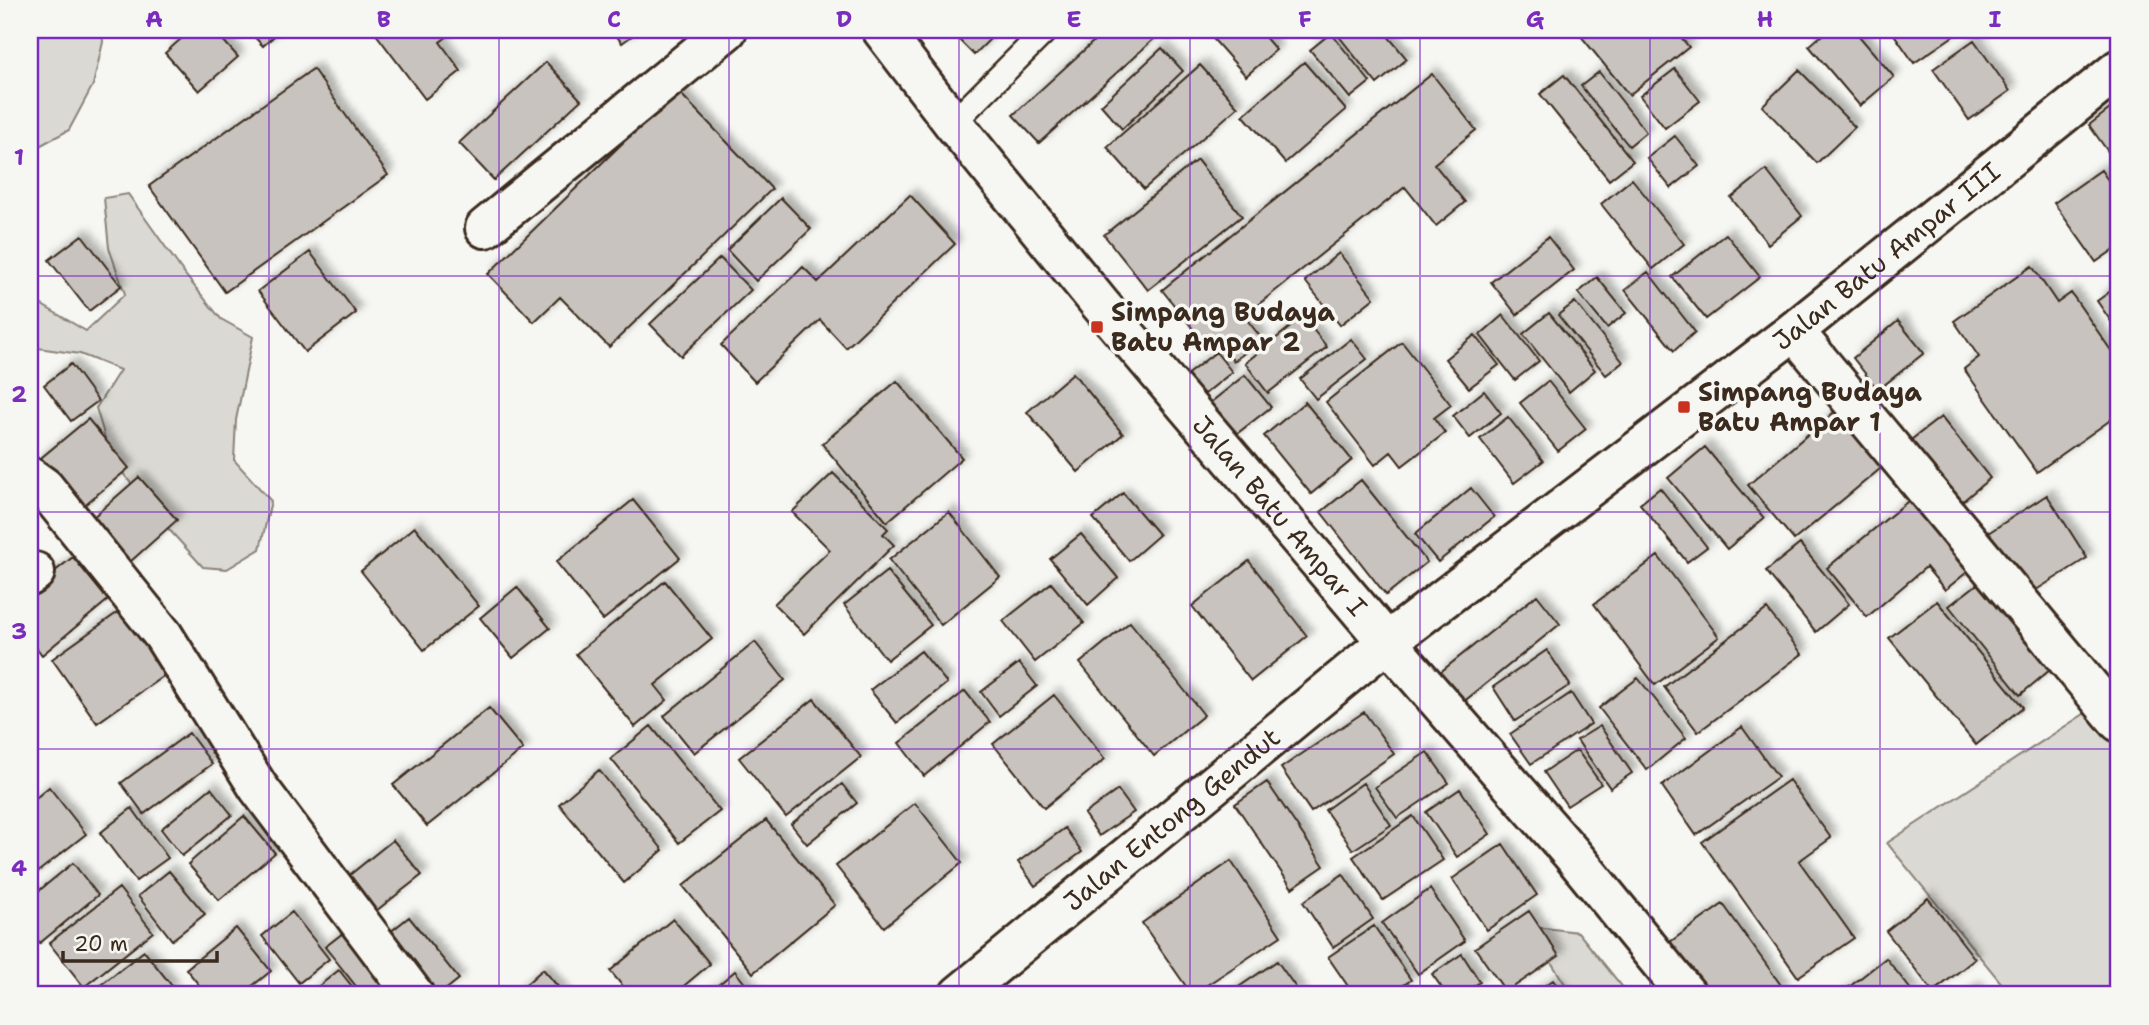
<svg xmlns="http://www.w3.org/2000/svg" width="2149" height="1025" font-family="'Shantell Sans',sans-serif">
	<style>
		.green { fill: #dad9d3; stroke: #8a8278; stroke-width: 2 }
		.building { fill: #c8c3be; stroke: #3b2a1e; stroke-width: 2; filter: url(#shadow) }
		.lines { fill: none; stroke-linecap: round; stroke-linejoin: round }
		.lane-casing { stroke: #3b2a1e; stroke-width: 28 }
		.street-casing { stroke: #3b2a1e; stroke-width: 44 }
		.secondary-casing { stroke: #3b2a1e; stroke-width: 44 }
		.lane { stroke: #f6f6f2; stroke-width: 23 }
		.street { stroke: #f6f6f2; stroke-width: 38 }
		.secondary { stroke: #f6f6f2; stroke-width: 38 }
		.grid { fill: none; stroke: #7b2cbf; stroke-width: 2; stroke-opacity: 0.55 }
		.poi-dot { fill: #c8321e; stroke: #f6f6f2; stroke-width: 2.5 }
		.labels { text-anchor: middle; stroke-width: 7; stroke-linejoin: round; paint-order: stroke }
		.street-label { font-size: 26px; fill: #3b2a1e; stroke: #f6f6f2 }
		.poi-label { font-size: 26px; font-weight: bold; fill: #3b2a1e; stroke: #f6f6f2; text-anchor: start }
		.neatline { fill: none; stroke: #7b2cbf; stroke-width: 2.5 }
		.grid-label { font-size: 23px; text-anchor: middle; font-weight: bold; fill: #7b2cbf }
	</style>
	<defs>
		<filter id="shadow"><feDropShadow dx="6" dy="-6" stdDeviation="3.5" flood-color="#0004"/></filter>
	</defs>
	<rect width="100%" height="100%" fill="#f6f6f2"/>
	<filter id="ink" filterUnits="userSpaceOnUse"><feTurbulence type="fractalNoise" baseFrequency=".0143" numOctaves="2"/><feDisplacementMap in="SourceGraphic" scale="14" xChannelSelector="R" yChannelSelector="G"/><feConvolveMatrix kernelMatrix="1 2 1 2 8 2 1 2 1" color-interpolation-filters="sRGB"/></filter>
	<g filter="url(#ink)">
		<path class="green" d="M30 30H102L103 42 93 85 69 130 30 151Z
			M128 194 186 276 221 319 253 337 236 420 234 460 271 501 260 549 227 569 203 567 156 515 111 458 96 408 120 370 80 354 38 348 30 362V298L86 331 125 294 109 248 104 198Z
			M2119 691V995H2011L1887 843Z
			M1528 926 1578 932 1629 995H1572Z"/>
		<path class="building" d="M191 30H214L238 57 199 91 165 53Z
			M248 30H281L263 46Z
			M373 30H456L440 42 461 71 425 99Z
			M612 30H640L622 43Z
			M949 30H999L974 55Z
			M1106 30H1147L1155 38 1039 143 1013 115Z
			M1210 30H1259L1276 50 1246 76 1207 32Z
			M1334 30H1383L1407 59 1377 84Z
			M1576 30H1675L1689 47 1629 95Z
			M1828 30H1854L1894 77 1860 106 1809 46Z
			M1891 30H1962L1914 63Z
			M1331 33 1370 82 1350 98 1310 50Z
			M1974 40 2010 91 1969 120 1933 69Z
			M1162 48 1183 71 1122 129 1101 105Z
			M546 62 581 100 494 180 459 143Z
			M1304 62 1346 110 1285 163 1243 115Z
			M1200 65 1238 107 1144 189 1107 147Z
			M313 69 388 175 225 292 149 186Z
			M1675 69 1700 101 1665 128 1640 96Z
			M1799 70 1855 127 1817 163 1762 106Z
			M1599 72 1646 132 1629 146 1581 86Z
			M1432 74 1476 130 1434 164 1465 202 1436 226 1405 187 1244 316 1262 339 1234 361 1215 338 1206 345 1162 290Z
			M1564 75 1633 161 1609 180 1540 94Z
			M677 90 772 189 609 347 560 297 534 322 488 274Z
			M2119 102V167L2089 125Z
			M1675 136 1699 166 1671 188 1647 158Z
			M1197 160 1242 216 1148 290 1104 235Z
			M1766 170 1802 216 1768 244 1731 198Z
			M2101 170 2119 196V246L2096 262 2054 203Z
			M1632 179 1684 244 1653 269 1601 204Z
			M910 195 955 244 846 348 820 320 755 382 721 345 803 267 818 282Z
			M781 198 811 229 756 281 727 250Z
			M1726 234 1760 277 1706 319 1672 277Z
			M82 235 121 286 89 311 49 260Z
			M1548 237 1574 270 1517 315 1491 282Z
			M310 252 356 313 305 352 258 291Z
			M1339 253 1374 298 1340 325 1305 281Z
			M720 258 751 290 681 356 650 324Z
			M2032 266 2057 303 2071 293 2119 362V414L2037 472 1964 369 1979 357 1954 321Z
			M1648 272 1695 332 1674 351 1625 290Z
			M1597 277 1626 313 1607 328 1578 293Z
			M2119 285V333L2097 301Z
			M1575 302 1623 362 1606 375 1558 315Z
			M1549 313 1595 370 1569 392 1523 334Z
			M1503 315 1539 361 1515 380 1480 335Z
			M1303 317 1327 347 1268 393 1245 363Z
			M1898 321 1924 353 1878 390 1853 358Z
			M1475 335 1499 365 1469 388 1445 359Z
			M1351 339 1367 359 1316 399 1300 379Z
			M1402 342 1451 405 1434 418 1445 433 1402 466 1391 452 1375 465 1326 402Z
			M1216 352 1232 372 1196 401 1180 380Z
			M71 364 98 401 71 421 44 385Z
			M1073 373 1123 434 1078 472 1027 412Z
			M1245 375 1271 407 1225 443 1200 411Z
			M897 381 962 458 887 522 822 444Z
			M1548 381 1586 429 1558 451 1520 403Z
			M1484 391 1501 413 1470 438 1453 416Z
			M1305 402 1352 460 1311 494 1264 436Z
			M1839 408 1886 464 1794 540 1748 485Z
			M1508 417 1543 461 1514 483 1480 439Z
			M1941 417 1990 478 1957 506 1907 443Z
			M88 419 129 468 76 512 36 462Z
			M1705 447 1764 518 1727 549 1668 478Z
			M833 473 888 529 883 534 894 545 804 634 774 604 830 550 792 512Z
			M139 477 177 520 121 570 83 526Z
			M1361 480 1427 562 1386 595 1321 512Z
			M1471 488 1494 517 1438 562 1415 534Z
			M1660 488 1707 547 1687 562 1640 504Z
			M1123 493 1159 535 1129 561 1093 518Z
			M2047 495 2087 558 2025 597 1985 535Z
			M1913 497 1972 568 1945 590 1926 567 1867 617 1827 568Z
			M633 500 680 558 603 620 556 562Z
			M949 512 1000 577 941 625 889 560Z
			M415 527 479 606 424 650 361 571Z
			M1081 534 1118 578 1088 605 1050 559Z
			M1800 544 1849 604 1816 632 1766 571Z
			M1658 556 1719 637 1655 685 1594 604Z
			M73 557 108 600 42 655 30 639V591Z
			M1249 561 1307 636 1251 681 1192 606Z
			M887 571 931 625 887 660 844 605Z
			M665 581 712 639 655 685 667 700 635 727 576 654Z
			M1980 582 2051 669 2020 695 1949 606Z
			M1051 583 1084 623 1035 662 1003 621Z
			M517 587 550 628 513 658 480 618Z
			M1537 595 1560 624 1462 703 1438 674Z
			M1937 601 2023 707 1976 745 1889 638Z
			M124 608 169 672 97 723 52 659Z
			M1767 609 1802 654 1698 732 1664 687Z
			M1130 622 1204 715 1154 756 1080 663Z
			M755 642 785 680 694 753 664 716Z
			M1547 650 1570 685 1515 721 1493 687Z
			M921 651 947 683 897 723 870 690Z
			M1019 663 1037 686 999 716 981 692Z
			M1638 678 1686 738 1647 770 1599 708Z
			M965 691 990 722 924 776 899 743Z
			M1571 693 1591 724 1531 764 1510 734Z
			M1054 695 1105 759 1044 808 993 744Z
			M814 699 861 757 786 817 739 758Z
			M489 708 523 749 427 826 393 785Z
			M1364 712 1394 754 1311 812 1281 768Z
			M651 726 720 811 679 843 611 759Z
			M1600 726 1632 773 1610 788 1577 740Z
			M1742 727 1778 777 1696 835 1662 786Z
			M189 733 212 764 144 814 121 783Z
			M1577 750 1601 784 1567 806 1544 772Z
			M1427 752 1449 783 1397 818 1375 787Z
			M599 770 663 850 624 883 559 804Z
			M1789 780 1831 838 1799 861 1854 938 1798 977 1702 842Z
			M1267 782 1324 866 1292 888 1235 804Z
			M1363 783 1391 825 1353 850 1325 810Z
			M842 784 857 803 807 844 791 824Z
			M49 787 86 834 30 878V803Z
			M211 788 232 815 182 856 161 829Z
			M1460 789 1490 834 1457 857 1426 812Z
			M1118 790 1134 812 1099 836 1084 814Z
			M915 803 962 863 884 927 836 866Z
			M132 808 168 858 136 881 100 833Z
			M244 816 275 853 219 900 188 864Z
			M1413 816 1443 860 1383 900 1353 857Z
			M766 820 835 905 753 973 683 886Z
			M1065 828 1082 852 1035 886 1018 862Z
			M393 840 422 875 363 921 336 886Z
			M1503 844 1537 895 1487 930 1452 879Z
			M1231 861 1281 936 1192 995 1142 923Z
			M73 863 98 895 40 943 30 930V898Z
			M169 871 205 914 172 940 138 896Z
			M1343 874 1373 919 1333 947 1303 902Z
			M119 888 153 932 84 987 49 943Z
			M1430 889 1465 941 1418 974 1382 923Z
			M1928 898 1975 959 1933 992 1886 931Z
			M1723 904 1783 988 1773 995H1708L1670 942Z
			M1529 911 1559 956 1506 992 1475 948Z
			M292 912 329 959 299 983 262 936Z
			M409 917 459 979 439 995H423L379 941Z
			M673 919 710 964 673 995H630L610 971Z
			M352 926 400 995H363L325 947Z
			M1374 926 1411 980 1389 995H1354L1328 957Z
			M236 928 271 971 241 995H207L186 969Z
			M144 951 173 987 163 995H88Z
			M1462 954 1480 982 1460 995H1447L1432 974Z
			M1886 958 1915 995H1839Z
			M1277 961 1301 995H1227Z
			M543 969 565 995H514Z
			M339 970 359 995H310L309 994Z
			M735 971 754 995H706Z
			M1553 980 1564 995H1531Z
			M1974 987 1981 995H1963Z"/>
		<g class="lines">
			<defs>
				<path id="lane" d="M953 123 1046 30"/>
				<path id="street" d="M485 228 727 30
					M1794 331 2119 722
					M30 477 44 487 163 635 258 787 414 995
					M30 576 35 572"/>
				<g id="secondary">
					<path id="s1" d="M882 30 953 123 1100 304 1387 642 1571 853 1687 995"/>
					<path id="s2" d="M959 995 1387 642 1794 331 2119 69"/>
				</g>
			</defs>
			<use href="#lane" class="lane-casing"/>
			<use href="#street" class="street-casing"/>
			<use href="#secondary" class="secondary-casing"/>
			<use href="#lane" class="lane"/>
			<use href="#street" class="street"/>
			<use href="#secondary" class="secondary"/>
		</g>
	</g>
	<path class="grid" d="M269 30V995M499 30V995M729 30V995M959 30V995M1190 30V995M1420 30V995M1650 30V995M1880 30V995M30 276H2119M30 512H2119M30 749H2119"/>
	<g class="poi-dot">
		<rect x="1090" y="320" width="14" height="14" rx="3.5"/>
		<rect x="1677" y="400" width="14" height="14" rx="3.5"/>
	</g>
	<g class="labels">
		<g class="street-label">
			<text dy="9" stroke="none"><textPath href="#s2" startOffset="1186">Jalan Batu Ampar III</textPath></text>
			<text dy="9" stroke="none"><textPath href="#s1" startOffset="628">Jalan Batu Ampar I</textPath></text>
			<text dy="9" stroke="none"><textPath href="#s2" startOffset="276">Jalan Entong Gendut</textPath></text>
		</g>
		<g class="poi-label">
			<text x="1111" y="321">Simpang Budaya<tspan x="1111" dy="30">Batu Ampar 2</tspan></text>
			<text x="1698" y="401">Simpang Budaya<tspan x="1698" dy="30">Batu Ampar 1</tspan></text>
		</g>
	</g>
	<rect width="2149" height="1025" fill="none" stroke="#f6f6f2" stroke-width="77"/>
	<path d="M63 951v10h154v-10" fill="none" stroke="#3b2a1e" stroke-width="3.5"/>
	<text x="74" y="951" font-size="21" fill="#3b2a1e" stroke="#f6f6f2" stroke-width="5" paint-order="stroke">20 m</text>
	<rect x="38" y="38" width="2072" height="948" class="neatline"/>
	<g class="grid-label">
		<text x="154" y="27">A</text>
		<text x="384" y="27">B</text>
		<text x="614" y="27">C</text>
		<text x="844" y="27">D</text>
		<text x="1074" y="27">E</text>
		<text x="1305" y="27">F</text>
		<text x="1535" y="27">G</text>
		<text x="1765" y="27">H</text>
		<text x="1995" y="27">I</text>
		<text x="19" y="165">1</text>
		<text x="19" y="402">2</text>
		<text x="19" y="639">3</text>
		<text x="19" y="876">4</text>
	</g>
</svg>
